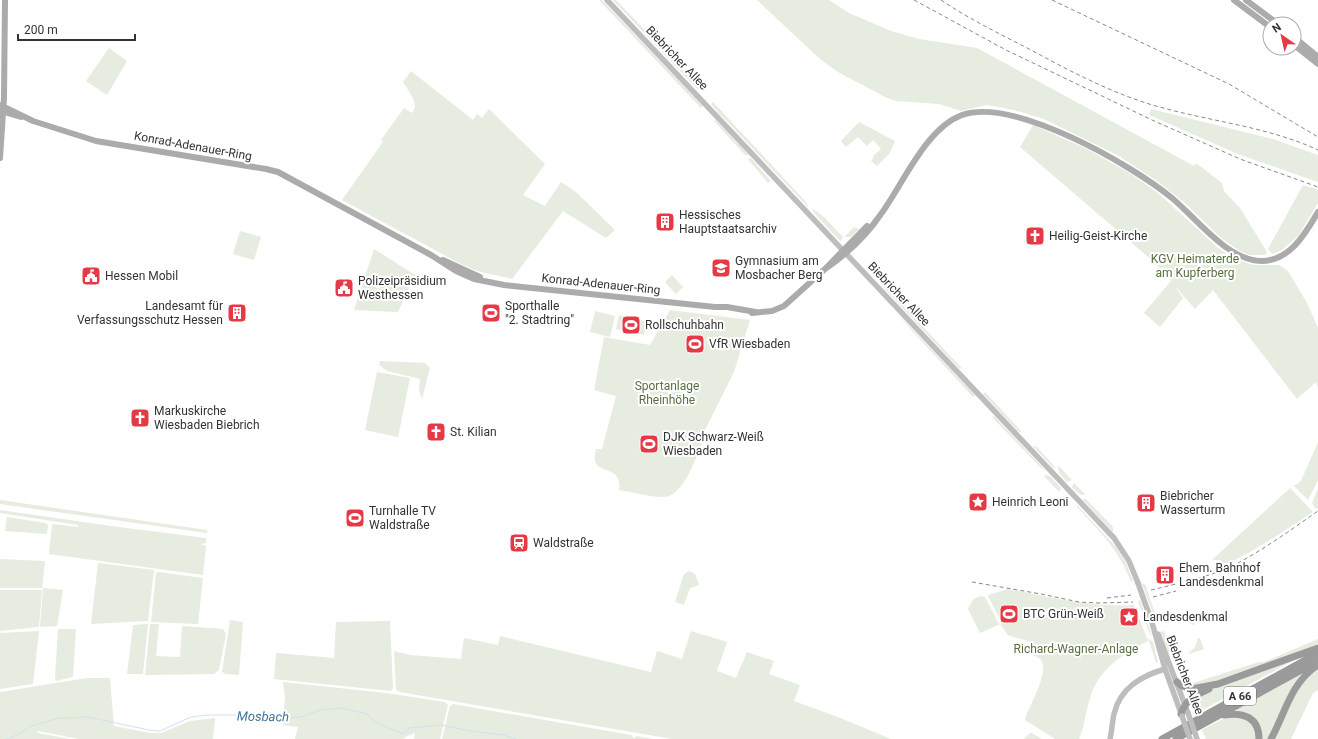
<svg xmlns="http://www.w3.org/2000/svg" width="1318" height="739" font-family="Roboto,sans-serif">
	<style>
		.green { fill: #e6ecdf; fill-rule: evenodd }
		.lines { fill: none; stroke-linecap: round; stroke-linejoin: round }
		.stream { stroke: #cfe2ee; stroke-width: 1 }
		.secondary { stroke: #bdbdbd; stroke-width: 5.5 }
		.primary { stroke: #ababab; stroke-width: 6 }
		.highway { stroke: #9a9a9a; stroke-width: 7 }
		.rail { stroke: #888; stroke-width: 1; stroke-dasharray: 4 3; stroke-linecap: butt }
		.secondary-bridge { stroke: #bdbdbd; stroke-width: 5.5 }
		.labels { text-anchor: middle; stroke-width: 4; stroke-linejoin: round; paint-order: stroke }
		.shield { fill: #fff; stroke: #707070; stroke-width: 1 }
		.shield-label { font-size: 11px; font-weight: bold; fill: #333 }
		.street-label { font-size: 12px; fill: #333; stroke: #fff }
		.poi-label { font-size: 12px; fill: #333; stroke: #fff; text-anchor: start }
		.park-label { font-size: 12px; fill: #56703f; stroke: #fff }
		.water-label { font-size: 13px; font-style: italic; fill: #3f7597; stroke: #fff }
	</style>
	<rect width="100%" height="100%" fill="#fff"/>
	<path class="green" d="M599 0H602L703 106 701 108Z
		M613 0H616L700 88 698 90Z
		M757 0H829L849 13 891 31 919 39 977 48 1194 166 1196 163 1222 183 1224 191 1240 208 1267 252 1265 255H1249L1238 250 1221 238 1185 203 1157 181 1119 156 1044 119 1014 110 987 105 961 111 939 104 896 101 885 97 838 72 820 59Z
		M109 48 127 61 107 95 86 81Z
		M411 71 473 120 477 114 482 118 489 109 545 164 523 195 545 206 561 182 576 192 615 230 606 238 563 211 512 279 477 271 459 263 342 200 383 142 381 140 404 108 412 113C420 104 409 92 403 82Z
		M713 102 806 202 809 208 717 111 711 104Z
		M1151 109 1273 139 1318 155V182L1238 154 1149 115Z
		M716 120 749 155H745L714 121Z
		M859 122 895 141 890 153 877 166 871 161 874 157 873 156 881 149 873 140 867 146 858 137 846 147 841 141Z
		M1033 125 1087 149 1131 174 1158 193 1218 248 1235 259 1253 265H1279L1288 271 1307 303 1318 328V388L1316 382 1297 399 1213 290 1195 309 1175 286 1183 298 1160 327 1144 313 1171 281 1154 262 1020 147Z
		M751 158 771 181 768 183 748 159Z
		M1303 185 1318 190V203L1298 236 1282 250 1272 254 1268 249Z
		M812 208 824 217 842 236 843 238 840 241 814 213Z
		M854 227 859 229 851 237H846L845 236Z
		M240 231 261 237 254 260 233 254Z
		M374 249 415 275 398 312 354 310ZM380 275 386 283 378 289 372 281Z
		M672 275 683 287 676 294 665 282Z
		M884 285 955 361 962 368 960 369 953 362 882 286Z
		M670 310 750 320 734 372 702 436H705C697 453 685 497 663 497 649 497 633 492 619 490 623 466 598 474 595 461 594 458 596 452 596 449H602L616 396 594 390 604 337 650 345Z
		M894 310 975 395 973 397 914 333Z
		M595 311 615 316 610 337 590 332Z
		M619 315 647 322 644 335 616 329Z
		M380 361 425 363 430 368 422 399 419 390 420 379 387 371 379 365Z
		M377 372 410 378 398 437 365 430Z
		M985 392 1020 430 1022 433 1018 431 983 394Z
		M994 416 1046 471 1040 467 992 417Z
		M161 419 175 422 172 431 159 430Z
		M1318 442V480L1308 500 1294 486 1301 481Z
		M1033 446 1037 447 1054 466 1055 470Z
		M1058 465 1072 480 1067 482 1059 473Z
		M1045 475 1051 477 1061 488 1059 492 1044 476Z
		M1074 483 1085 494 1084 495 1079 494 1072 487Z
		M1290 488 1313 512C1283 531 1255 552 1223 565L1221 560H1212Z
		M1318 488V508L1316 509 1312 503Z
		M1082 499H1086L1113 527V532Z
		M0 500 207 530V533L0 504Z
		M1076 504 1117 548 1126 563 1133 581 1131 582C1119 549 1100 532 1077 507Z
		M0 510 111 526 206 538V543L200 544 206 546 203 575 49 554 52 524 79 527 78 525 0 513Z
		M7 517 46 523 48 525 47 534 5 531Z
		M0 559 45 561 42 588H0Z
		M98 563 154 570 148 621 91 624Z
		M689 571 695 574 699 585 690 588 684 605 675 602 684 574Z
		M158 572 203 578 198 624 151 622 156 573Z
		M1142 584H1145L1156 616 1155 619Z
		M43 588 63 590 57 626 41 627 40 625Z
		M1008 589C1050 597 1092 608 1134 605L1148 641C1124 653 1100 668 1091 695 1086 709 1085 725 1079 739H1055L1025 720C1027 708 1059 659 1033 656L1031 652 1033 647V643L1008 635 1000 624 980 633 968 609C971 602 976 594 985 597L998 622 1000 624 1002 623 988 596V595Z
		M0 590H42L39 627 0 631Z
		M1140 600 1152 636 1149 632 1138 601Z
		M1191 614 1195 624 1193 625 1185 620H1177Z
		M230 620 243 622 239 675 226 674 222 672Z
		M390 621 393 688 391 691 274 679 276 653 334 658 336 622Z
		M148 624 143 674H127L133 625Z
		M150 624H159L156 656 180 657 182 626 223 629 226 634 219 670 214 674 145 675Z
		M58 629H76L73 677 56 681 55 678Z
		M39 631 33 684 0 689V633Z
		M691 631 727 642 717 671 736 678 747 652 774 661 769 674 800 685 794 701 838 717 891 739H672L400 692 396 690 394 651 410 655 461 659 464 638 498 645 500 636 651 672 657 651 682 659Z
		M1164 631 1169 646V654L1160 632Z
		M1148 638 1153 642 1158 663H1156Z
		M1198 638H1200L1204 649 1189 654V653L1195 647Z
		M1318 639V644L1219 681 1191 686 1187 684 1186 680 1193 683 1259 662H1264Z
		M1296 659 1197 713 1192 700 1209 691 1225 684Z
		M1318 668V690L1313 693 1291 739H1273L1294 693 1303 681Z
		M1304 673 1269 739H1206L1202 730C1214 723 1226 718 1237 712L1236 710Z
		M87 678H110L114 726 150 733H161L190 721 215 718 213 739H79L38 731V733L70 739H0V692Z
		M283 682 386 693 445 702 448 705 440 739H414L415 733 405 737 404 739H295L298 727 283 725 285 697Z
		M453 704 631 735 634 738 637 736 653 739H442L450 706Z
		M1030 733H1032L1042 739H1024Z"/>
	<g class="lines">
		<path class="stream" d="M6 739 17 735 31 726 60 718 88 717 149 730 160 731 191 717 207 715H255L290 718 301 717 320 710 341 708 367 714 374 722 403 734 409 728 441 725 470 731 503 735 516 739"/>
		<path class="secondary" d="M607 0 1114 538 1129 561 1138 583
			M1145 603 1151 619 1165 669 1182 716
			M1158 634 1188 713
			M1110 739C1112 731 1112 723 1114 714 1120 688 1141 676 1165 669"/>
		<path class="primary" d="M1234 0 1270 27
			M1246 0 1278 24
			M1294 37 1318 57
			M1294 45 1318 64
			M0 105 33 121 96 141 266 169 278 172 431 255 456 271 474 279 504 285 715 307H727L756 312
			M1 111 21 117
			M0 158 4 98 5 0
			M443 260 480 277
			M825 269C847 254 866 236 881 214 903 184 926 128 962 115 1014 97 1132 165 1172 198 1197 219 1227 260 1261 261 1290 261 1305 234 1318 212
			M752 313 772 311 784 306 825 269 867 226"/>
		<path class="highway" d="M1177 682 1182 686 1192 689 1218 684 1318 648
			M1181 714C1185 700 1196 695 1209 689
			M1224 715C1243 712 1259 717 1259 739
			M1162 739 1318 653
			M1176 739 1318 661
			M1271 739C1285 714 1290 685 1315 667"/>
		<path class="rail" d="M914 0 1006 50 1152 120 1240 159 1318 187
			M941 0C969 19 1000 34 1031 50 1068 70 1106 90 1146 103 1203 121 1264 125 1318 150
			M1052 0 1229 84 1318 137
			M972 582 1041 594 1079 602 1099 603 1133 602
			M1151 590C1180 583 1211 577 1238 563 1266 548 1292 529 1318 511
			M1153 597 1176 591
			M1107 598 1131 595"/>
		<path class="secondary-bridge" d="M1138 583 1145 603
			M1188 713 1197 739
			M1182 716 1190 739"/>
	</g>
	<defs>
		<symbol id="building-square" viewBox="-11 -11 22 22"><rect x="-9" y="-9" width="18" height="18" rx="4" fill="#e63946" stroke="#fff"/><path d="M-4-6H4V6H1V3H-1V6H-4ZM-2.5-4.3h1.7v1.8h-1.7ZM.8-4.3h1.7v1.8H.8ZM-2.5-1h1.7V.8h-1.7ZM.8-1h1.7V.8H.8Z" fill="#fff"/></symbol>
		<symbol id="church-square" viewBox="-11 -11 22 22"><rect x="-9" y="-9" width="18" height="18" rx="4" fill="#e63946" stroke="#fff"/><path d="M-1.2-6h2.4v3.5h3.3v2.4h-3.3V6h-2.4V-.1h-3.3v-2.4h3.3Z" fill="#fff"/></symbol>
		<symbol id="school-square" viewBox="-11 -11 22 22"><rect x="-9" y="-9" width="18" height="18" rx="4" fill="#e63946" stroke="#fff"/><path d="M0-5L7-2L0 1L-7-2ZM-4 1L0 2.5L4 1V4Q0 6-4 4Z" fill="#fff"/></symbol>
		<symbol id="civic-square" viewBox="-11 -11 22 22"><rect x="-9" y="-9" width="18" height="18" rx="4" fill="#e63946" stroke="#fff"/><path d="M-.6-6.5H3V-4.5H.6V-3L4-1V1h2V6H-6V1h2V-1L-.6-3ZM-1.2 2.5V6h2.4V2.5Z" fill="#fff"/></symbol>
		<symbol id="stadium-square" viewBox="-11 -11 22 22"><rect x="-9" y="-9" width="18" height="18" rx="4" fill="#e63946" stroke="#fff"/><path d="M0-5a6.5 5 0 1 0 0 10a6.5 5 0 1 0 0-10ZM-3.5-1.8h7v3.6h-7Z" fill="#fff"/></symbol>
		<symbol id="sight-square" viewBox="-11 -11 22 22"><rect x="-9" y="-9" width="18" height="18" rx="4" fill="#e63946" stroke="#fff"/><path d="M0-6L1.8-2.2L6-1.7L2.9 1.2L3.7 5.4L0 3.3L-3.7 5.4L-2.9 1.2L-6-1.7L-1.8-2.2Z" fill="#fff"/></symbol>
		<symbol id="station-square" viewBox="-11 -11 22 22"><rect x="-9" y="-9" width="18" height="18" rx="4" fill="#e63946" stroke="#fff"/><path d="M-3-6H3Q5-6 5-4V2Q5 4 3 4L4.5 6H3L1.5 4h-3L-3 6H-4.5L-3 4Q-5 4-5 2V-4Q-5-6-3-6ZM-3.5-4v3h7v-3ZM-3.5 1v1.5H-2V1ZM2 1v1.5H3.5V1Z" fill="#fff"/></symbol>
	</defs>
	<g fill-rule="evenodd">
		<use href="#building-square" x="654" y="211" width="22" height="22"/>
		<use href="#church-square" x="1024" y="225" width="22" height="22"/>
		<use href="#school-square" x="710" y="257" width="22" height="22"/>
		<use href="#civic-square" x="80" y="265" width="22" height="22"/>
		<use href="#civic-square" x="333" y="277" width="22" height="22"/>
		<use href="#building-square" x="226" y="302" width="22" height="22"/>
		<use href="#stadium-square" x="480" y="302" width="22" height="22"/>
		<use href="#stadium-square" x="620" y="314" width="22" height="22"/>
		<use href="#stadium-square" x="684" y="333" width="22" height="22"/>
		<use href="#church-square" x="129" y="407" width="22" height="22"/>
		<use href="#church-square" x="425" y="421" width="22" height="22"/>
		<use href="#stadium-square" x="638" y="433" width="22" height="22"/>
		<use href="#sight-square" x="967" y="491" width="22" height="22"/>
		<use href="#building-square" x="1135" y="492" width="22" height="22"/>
		<use href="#stadium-square" x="344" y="507" width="22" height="22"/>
		<use href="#station-square" x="508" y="532" width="22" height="22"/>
		<use href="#building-square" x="1154" y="564" width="22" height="22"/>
		<use href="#stadium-square" x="998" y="603" width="22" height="22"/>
		<use href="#sight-square" x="1118" y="606" width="22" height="22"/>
	</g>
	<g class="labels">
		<rect class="shield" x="1224" y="687" width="32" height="18" rx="3"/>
		<g class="shield-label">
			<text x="1240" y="700">A 66</text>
		</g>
		<g class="street-label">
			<text transform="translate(677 58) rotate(46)" y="4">Biebricher Allee</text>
			<text transform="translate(193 146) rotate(10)" y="4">Konrad-Adenauer-Ring</text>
			<text transform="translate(601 284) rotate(6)" y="4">Konrad-Adenauer-Ring</text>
			<text transform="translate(899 294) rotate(46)" y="4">Biebricher Allee</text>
			<text transform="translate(1185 675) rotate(69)" y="4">Biebricher Allee</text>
		</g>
		<g class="poi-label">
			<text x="679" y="219">Hessisches<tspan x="679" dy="14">Hauptstaatsarchiv</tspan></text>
			<text x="1049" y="240">Heilig-Geist-Kirche</text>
			<text x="735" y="265">Gymnasium am<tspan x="735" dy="14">Mosbacher Berg</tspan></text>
			<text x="105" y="280">Hessen Mobil</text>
			<text x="358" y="285">Polizeipräsidium<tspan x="358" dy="14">Westhessen</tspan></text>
			<text x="223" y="310" text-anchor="end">Landesamt für<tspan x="223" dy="14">Verfassungsschutz Hessen</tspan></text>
			<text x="505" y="310">Sporthalle<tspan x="505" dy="14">"2. Stadtring"</tspan></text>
			<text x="645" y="329">Rollschuhbahn</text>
			<text x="709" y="348">VfR Wiesbaden</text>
			<text x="154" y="415">Markuskirche<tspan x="154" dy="14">Wiesbaden Biebrich</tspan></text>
			<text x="450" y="436">St. Kilian</text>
			<text x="663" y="441">DJK Schwarz-Weiß<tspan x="663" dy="14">Wiesbaden</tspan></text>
			<text x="1160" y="500">Biebricher<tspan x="1160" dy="14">Wasserturm</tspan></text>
			<text x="992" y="506">Heinrich Leoni</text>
			<text x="369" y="515">Turnhalle TV<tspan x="369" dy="14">Waldstraße</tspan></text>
			<text x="533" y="547">Waldstraße</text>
			<text x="1179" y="572">Ehem. Bahnhof<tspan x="1179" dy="14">Landesdenkmal</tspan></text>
			<text x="1023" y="618">BTC Grün-Weiß</text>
			<text x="1143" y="621">Landesdenkmal</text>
		</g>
		<g class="park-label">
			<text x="1195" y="263">KGV Heimaterde<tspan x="1195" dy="14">am Kupferberg</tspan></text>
			<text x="667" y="390">Sportanlage<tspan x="667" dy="14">Rheinhöhe</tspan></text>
			<text x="1076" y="653">Richard-Wagner-Anlage</text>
		</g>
		<g class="water-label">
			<text transform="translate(263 716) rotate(1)" y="5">Mosbach</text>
		</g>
	</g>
	<g transform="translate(1282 36) rotate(326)"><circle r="19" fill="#ffffff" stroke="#adadad"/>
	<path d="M0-3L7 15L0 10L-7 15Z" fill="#e63946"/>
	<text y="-6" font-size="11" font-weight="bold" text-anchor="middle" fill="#333333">N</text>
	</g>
	<path d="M18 34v6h117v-6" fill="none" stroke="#333333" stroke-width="2"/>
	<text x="24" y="34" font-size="12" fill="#333333" stroke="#ffffff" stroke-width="3" paint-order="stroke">200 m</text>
</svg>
